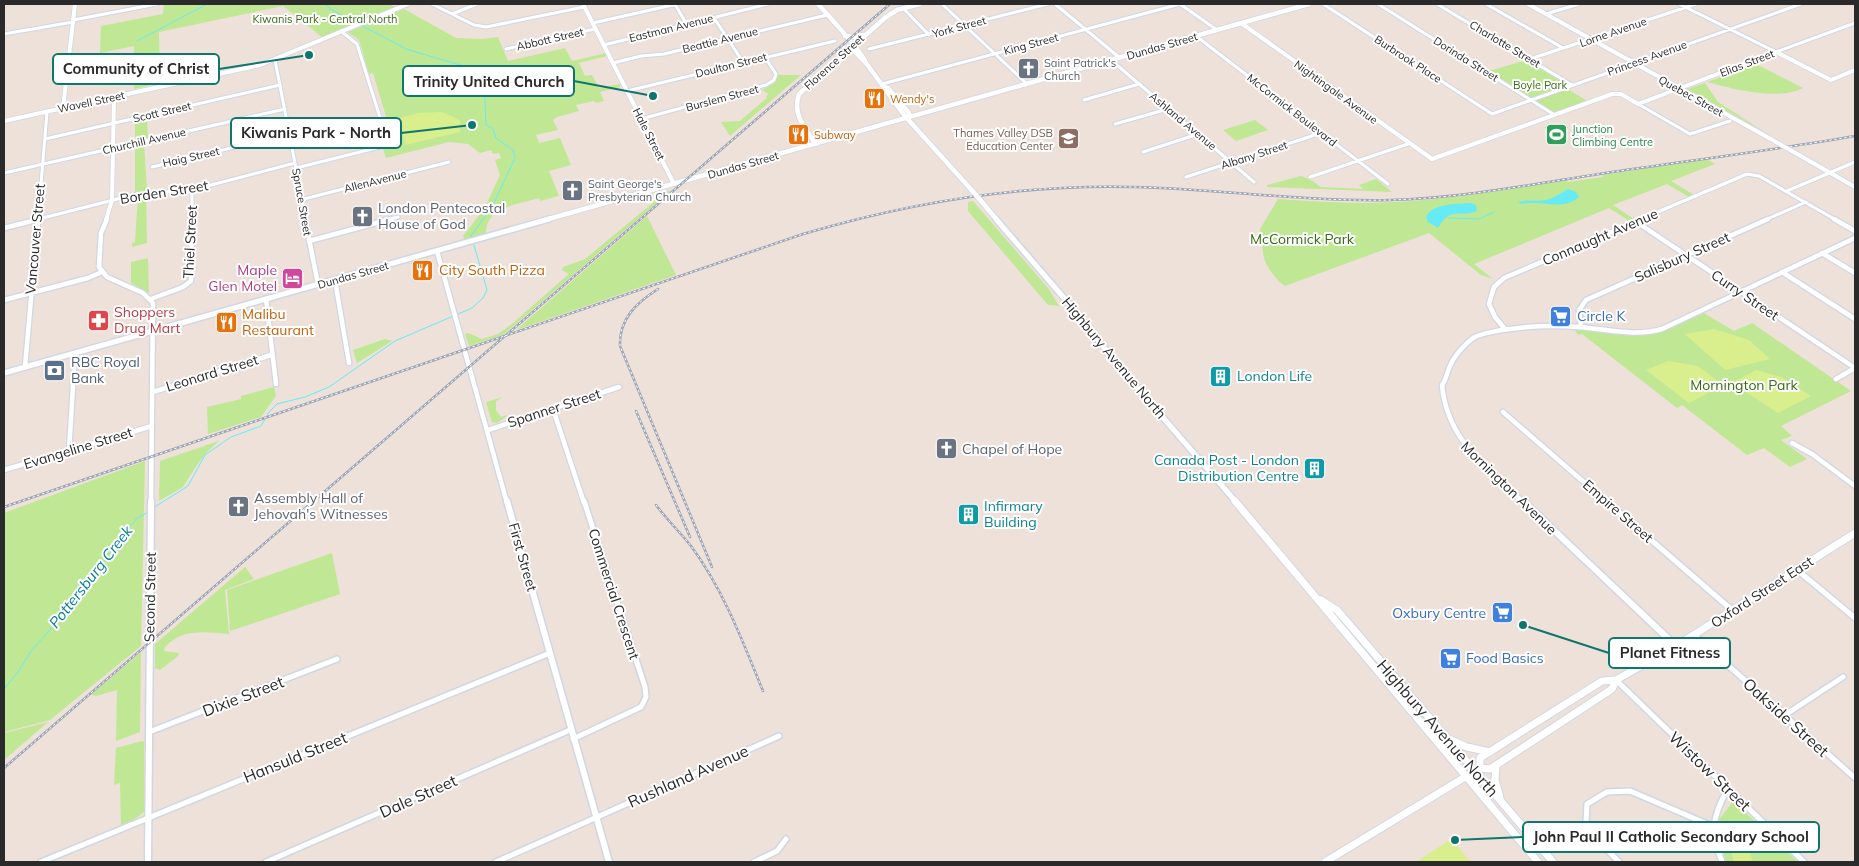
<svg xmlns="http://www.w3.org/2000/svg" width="1859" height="866" font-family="Mulish,sans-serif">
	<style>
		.green { fill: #c0e793 }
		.pitch { fill: #d9ef8e }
		.water { fill: #66ebf6 }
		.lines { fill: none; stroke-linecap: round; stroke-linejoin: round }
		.stream { stroke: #66ebf6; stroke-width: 1 }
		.minor-far2-casing { stroke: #cfd7e4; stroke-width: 5 }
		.minor-far1-casing { stroke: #cfd7e4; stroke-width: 7 }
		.minor-casing { stroke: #cfd7e4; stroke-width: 8 }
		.tertiary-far2-casing { stroke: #cfd7e4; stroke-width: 5.5 }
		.tertiary-far1-casing { stroke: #cfd7e4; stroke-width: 7 }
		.tertiary-casing { stroke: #cfd7e4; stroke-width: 9 }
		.secondary-far2-casing { stroke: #cfd7e4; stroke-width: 6 }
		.secondary-far1-casing { stroke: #cfd7e4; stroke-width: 8 }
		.secondary-casing { stroke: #cfd7e4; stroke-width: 9 }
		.minor-far2 { stroke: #fff; stroke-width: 3 }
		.minor-far1 { stroke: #fff; stroke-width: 4.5 }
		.minor { stroke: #fff; stroke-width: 5 }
		.tertiary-far2 { stroke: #fff; stroke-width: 4 }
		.tertiary-far1 { stroke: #fff; stroke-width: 4.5 }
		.tertiary { stroke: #fff; stroke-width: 6 }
		.secondary-far2 { stroke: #fff; stroke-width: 4.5 }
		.secondary-far1 { stroke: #fff; stroke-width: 5 }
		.secondary { stroke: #fff; stroke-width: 7 }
		.rail-casing { stroke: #9da5b5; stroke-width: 2.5 }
		.rail { stroke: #fff; stroke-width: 1; stroke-dasharray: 2.5; stroke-linecap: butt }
		.tertiary-bridge-casing { stroke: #cfd7e4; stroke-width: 5.5; stroke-linecap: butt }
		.secondary-bridge-casing { stroke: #cfd7e4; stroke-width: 6; stroke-linecap: butt }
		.tertiary-bridge { stroke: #fff; stroke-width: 4 }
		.secondary-bridge { stroke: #fff; stroke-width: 4.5 }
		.labels { text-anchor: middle; stroke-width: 4; stroke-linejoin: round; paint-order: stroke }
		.far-park-label { font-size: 11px; fill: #376b15; stroke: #fff }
		.far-street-label { font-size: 11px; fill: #2a2a2a; stroke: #fff }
		.far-worship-label { font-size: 11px; fill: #5b616d; stroke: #fff; text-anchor: start }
		.far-food-label { font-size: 11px; fill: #c56008; stroke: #fff; text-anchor: start }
		.far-leisure-label { font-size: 11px; fill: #27864d; stroke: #fff; text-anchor: start }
		.far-education-label { font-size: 11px; fill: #785e54; stroke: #fff; text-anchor: end }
		.street-label { font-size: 14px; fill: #2a2a2a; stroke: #fff }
		.worship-label { font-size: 14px; fill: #5b616d; stroke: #fff; text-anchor: start }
		.park-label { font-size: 14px; fill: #376b15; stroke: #fff }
		.hotel-label { font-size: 14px; fill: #b23c85; stroke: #fff; text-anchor: end }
		.food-label { font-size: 14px; fill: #c56008; stroke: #fff; text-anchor: start }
		.health-label { font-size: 14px; fill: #be3a42; stroke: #fff; text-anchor: start }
		.shop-label { font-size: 14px; fill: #366cbe; stroke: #fff; text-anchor: start }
		.service-label { font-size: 14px; fill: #4e5e75; stroke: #fff; text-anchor: start }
		.culture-label { font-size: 14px; fill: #0d838f; stroke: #fff; text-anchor: start }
		.water-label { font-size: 15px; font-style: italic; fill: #067e94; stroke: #fff }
		.near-street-label { font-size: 16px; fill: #2a2a2a; stroke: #fff }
		.leader { fill: none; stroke: #0f766e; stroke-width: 2 }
		.callout-dot { fill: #0f766e; stroke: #fff; stroke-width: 2 }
		.callout { fill: #fff; stroke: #0f766e; stroke-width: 2 }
		.callout-label { font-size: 15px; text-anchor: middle; font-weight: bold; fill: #2a2a2a }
	</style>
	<rect width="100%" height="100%" fill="#ede1da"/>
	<path class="green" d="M164 4H389L395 7 322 37 283 6 159 32 160 83 134 89V46L100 53 101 26 163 14Z
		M404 9 456 38 482 39 498 37 508 61 565 48 572 61 606 53 607 56 579 63 585 76 592 75 599 88 620 84V87L600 92 604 101 596 103 594 101 576 105 579 111 557 117 553 120 558 130 536 135 539 143 560 138 571 165 549 171 559 196 540 201 539 198C519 204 485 207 486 234L465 240 463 236 484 209 500 175 495 160 501 158 499 153 493 154 491 150 480 153 468 144 449 142 386 158 383 149 392 147 395 141 388 138 387 135 391 133 373 73 369 74 359 40 348 32Z
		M1527 60 1568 84 1563 86 1587 101 1557 112H1553L1489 71Z
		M1756 64 1803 88C1778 101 1733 89 1707 82Z
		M778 75H801L730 136 721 122 740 121 767 98 766 96 769 94 762 90 773 84Z
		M1705 83 1718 102 1763 131 1687 89Z
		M147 117 148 139 135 142V119Z
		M1255 120 1268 130 1236 141 1223 130Z
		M144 143 147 191 135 193V145Z
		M1707 159 1715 164 1671 181 1694 195 1689 197 1667 184 1613 205 1634 219 1628 220 1609 208 1474 264 1493 279 1481 275 1429 233 1285 286C1277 281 1268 269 1265 261 1262 254 1263 239 1260 229L1278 199C1308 201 1339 203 1369 203 1435 202 1500 191 1566 180L1568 182 1603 177 1602 175Z
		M1301 176 1311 180 1321 187 1363 189 1359 185 1376 179 1392 192 1267 187V185Z
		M672 190 503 335 469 346 465 334 468 333 482 339 498 334 513 323 569 274 562 270 563 267 585 259 660 197 658 194Z
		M146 194 147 243 132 247V243L135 242 138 196Z
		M973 201 1048 288 1059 306 1048 305 968 211V202Z
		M647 216 676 275 516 330Z
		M148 258 149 291 148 293 131 283V262Z
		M1702 312 1734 331 1752 323 1851 391 1781 426 1792 436 1781 440 1807 459 1790 467 1764 448 1747 455 1682 405 1677 408 1582 334 1578 335 1574 329C1604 332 1638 341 1667 330 1679 325 1691 318 1702 312Z
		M385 339 392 341 357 363 353 350Z
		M274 387 276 396 261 417 208 434 207 407 241 399V396Z
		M503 397 496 401V410L501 417 507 415V416L497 423 492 422 486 402Z
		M219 441 207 452 197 465 183 487 159 501 160 461Z
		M145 461 141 646 50 720 4 732V513Z
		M332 553 340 594 230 631 227 590Z
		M245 567 254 579 225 590 229 634C204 632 183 628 165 647L164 651 179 653 178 656 160 670 155 668V644Z
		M141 652 140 732 116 741 117 690 96 696 91 695Z
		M48 722 4 760V733Z
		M142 741 144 742V812L132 821 121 826 120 783 114 785 116 748Z
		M1733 801 1798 862H1726L1716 824Z"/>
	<path class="pitch" d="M441 112 454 117 460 121V132L405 145 400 118 418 113Z
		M1714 329 1749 340 1770 359 1725 370 1685 334Z
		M1668 361 1698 366 1723 385 1689 403 1646 370Z
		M1756 370 1781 377 1811 396 1778 413 1732 383Z
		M1725 831 1744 833 1753 862H1734Z
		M1451 839 1471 862H1416Z"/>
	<path class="water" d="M1568 189 1576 192 1579 197C1561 212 1541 199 1521 204L1518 202C1528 199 1536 202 1546 200 1554 198 1561 193 1568 189Z
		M1471 203 1476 205 1477 211C1459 219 1451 205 1438 228L1428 222 1426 217C1432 203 1457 204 1471 203Z"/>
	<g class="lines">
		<path class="stream" d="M325 4 332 10 357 23
			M361 25 406 49 467 67 484 74 486 125 493 129 496 138 513 150 515 158 493 205 471 236 472 239
			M137 41 207 4
			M1449 218 1479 219 1494 212
			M153 508 188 486 205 455 231 437 261 426 269 412 277 404 305 397 329 387 395 341 472 308 483 298 487 290 473 242
			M4 689 18 672 31 651 64 614 136 519 148 512"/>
		<defs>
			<path id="minor-far2" d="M432 4 474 25 486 27 584 7
				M675 4 687 25
				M942 4 1027 84
				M1055 4 1120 58
				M1180 4 1217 30
				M1323 4 1492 114 1801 4
				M1378 4 1553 114
				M1437 4 1572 85
				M1486 4 1563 48
				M1679 4 1776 52 1855 23
				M903 8 929 35
				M452 14 477 4
				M1546 14 1579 4
				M714 18 743 62
				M73 20 157 4
				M593 23 677 4
				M4 34 73 22
				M1196 36 1388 184
				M604 45 768 4
				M506 49 595 29
				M869 49 1048 4
				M1530 59 1696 4
				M275 60 306 220
				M1111 60 1254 182
				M613 63 641 56 664 54 827 15
				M882 84 1180 4
				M627 91 835 41
				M1084 100 1139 84
				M1638 104 1690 134 1730 121
				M641 119 766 85 774 80 776 74 764 56
				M1115 124 1168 109
				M45 139 280 85
				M1143 152 1198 134
				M152 167 289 134
				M296 168 384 146 387 140 357 44 342 32
				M4 173 285 109
				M1186 177 1321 133
				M1310 177 1408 144
				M1787 191 1855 162
				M300 200 449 162
				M35 220 137 194 192 190 295 163
				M38 220 47 112
				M192 220V190
				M387 220 398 217
				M1639 220 1747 174 1759 176 1836 220
				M1765 220 1806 202"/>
			<path id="minor-far1" d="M305 219 318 284
				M1834 219 1855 231
				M1635 221 1855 368
				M4 228 40 219
				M309 241 391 219
				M1822 253 1855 273
				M1782 272 1855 319
				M335 280 349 363
				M151 299 183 287 191 281 192 219
				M266 299 276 384
				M4 300 88 278 102 272
				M1581 327 1579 310 1586 300 1768 219
				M1505 329 1495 317 1489 304 1494 287 1504 278 1642 219
				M25 367 38 219
				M1836 379 1855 368
				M153 392 271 355
				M553 409 584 503
				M1503 412 1608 503
				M488 430 619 387
				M1792 443 1812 454 1855 486
				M69 451 75 353
				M4 470 152 426"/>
			<path id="minor" d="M1606 501 1732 610
				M1796 569 1855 618
				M1694 635 1855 778
				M1616 680 1804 862
				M1785 715 1843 677
				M149 732 337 659
				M573 739 641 707 646 697 645 687 584 501
				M41 862 550 653
				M266 862 570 730
				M496 862 779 736
				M754 862 777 851 786 839
				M1619 862 1595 837 1586 821 1587 804 1607 792 1630 791 1712 826
				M1722 862C1710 830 1712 818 1728 788"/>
			<path id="tertiary-far2" d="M583 4 674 184
				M1528 4 1760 133
				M1241 23 1432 159 1612 94H1621L1638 104 1776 52 1831 80 1855 70
				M63 108 75 4
				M4 121 260 65 408 4
				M1792 151 1855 187
				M106 220 112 200 114 97"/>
			<path id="tertiary-far1" d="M107 219 101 233 99 267 107 277 143 293 153 303 151 503
				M437 251 507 503
				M1524 503C1486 467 1447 440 1442 385 1447 378 1447 371 1451 364 1455 355 1465 344 1473 338 1481 333 1493 332 1502 330 1528 326 1553 325 1579 327 1607 329 1634 337 1662 329L1855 238"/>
			<path id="tertiary" d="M507 501 609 862
				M1523 501 1676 646
				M148 862 151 501"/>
			<path id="secondary-far2" d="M818 4C828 15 863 53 866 63
				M845 36 855 37 864 35
				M853 46 854 51 866 63 904 115 968 186
				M884 87 888 88 909 113V118
				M816 144C805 128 792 115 799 94L886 17 897 10 920 4
				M982 202 997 220
				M545 220 1309 4"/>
			<path id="secondary-far1" d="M996 219 1070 305 1121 369 1237 503
				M4 373 549 219"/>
			<path id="secondary" d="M1235 501 1538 862
				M1321 600 1337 610 1553 862
				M1449 739 1467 747 1490 752
				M1496 765 1495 780 1500 798
				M1480 768V758L1602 681 1616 680 1676 646 1855 533
				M1325 862 1480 768 1490 769 1612 689 1616 680"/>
		</defs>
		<use href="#minor-far2" class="minor-far2-casing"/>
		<use href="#minor-far1" class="minor-far1-casing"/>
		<use href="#minor" class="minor-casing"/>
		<use href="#tertiary-far2" class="tertiary-far2-casing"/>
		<use href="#tertiary-far1" class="tertiary-far1-casing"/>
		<use href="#tertiary" class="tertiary-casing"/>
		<use href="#secondary-far2" class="secondary-far2-casing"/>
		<use href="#secondary-far1" class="secondary-far1-casing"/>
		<use href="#secondary" class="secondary-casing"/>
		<use href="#minor-far2" class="minor-far2"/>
		<use href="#minor-far1" class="minor-far1"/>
		<use href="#minor" class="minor"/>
		<use href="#tertiary-far2" class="tertiary-far2"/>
		<use href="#tertiary-far1" class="tertiary-far1"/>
		<use href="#tertiary" class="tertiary"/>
		<use href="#secondary-far2" class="secondary-far2"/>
		<use href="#secondary-far1" class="secondary-far1"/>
		<use href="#secondary" class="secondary"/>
		<defs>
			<path id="rail" d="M658 289C636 303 619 319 620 346L712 567
				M636 411 690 537
				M656 505C667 520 680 532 691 546 723 589 743 642 763 691
				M4 507 803 234C911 202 1021 184 1134 187 1220 189 1305 202 1390 200 1465 198 1538 183 1612 172 1693 160 1774 150 1855 136
				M4 768 890 4"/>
		</defs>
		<use href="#rail" class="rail-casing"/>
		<use href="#rail" class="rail"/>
		<defs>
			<path id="tertiary-bridge" d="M1760 133 1792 151"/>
			<path id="secondary-bridge" d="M968 186 982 202"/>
		</defs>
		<use href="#tertiary-bridge" class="tertiary-bridge-casing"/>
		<use href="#secondary-bridge" class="secondary-bridge-casing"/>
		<use href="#tertiary-bridge" class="tertiary-bridge"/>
		<use href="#secondary-bridge" class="secondary-bridge"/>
	</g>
	<defs>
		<symbol id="church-square" viewBox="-11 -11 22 22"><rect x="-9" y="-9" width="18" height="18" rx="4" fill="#6b7280" stroke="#fff"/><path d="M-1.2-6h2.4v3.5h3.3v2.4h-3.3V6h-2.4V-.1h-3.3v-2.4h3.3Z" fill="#fff"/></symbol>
		<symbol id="restaurant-square" viewBox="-11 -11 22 22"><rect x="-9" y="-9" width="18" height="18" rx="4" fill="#e8710a" stroke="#fff"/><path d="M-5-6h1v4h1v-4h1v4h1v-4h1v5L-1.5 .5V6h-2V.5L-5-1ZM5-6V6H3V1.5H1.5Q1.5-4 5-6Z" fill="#fff"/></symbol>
		<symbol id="stadium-square" viewBox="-11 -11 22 22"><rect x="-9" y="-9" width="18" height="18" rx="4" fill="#2e9e5b" stroke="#fff"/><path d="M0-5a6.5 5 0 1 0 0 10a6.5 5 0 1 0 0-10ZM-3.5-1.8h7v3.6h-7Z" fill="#fff"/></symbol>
		<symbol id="school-square" viewBox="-11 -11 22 22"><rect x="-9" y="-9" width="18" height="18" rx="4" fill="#8d6e63" stroke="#fff"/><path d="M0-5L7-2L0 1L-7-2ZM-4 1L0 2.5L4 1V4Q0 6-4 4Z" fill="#fff"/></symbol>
		<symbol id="hotel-square" viewBox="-11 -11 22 22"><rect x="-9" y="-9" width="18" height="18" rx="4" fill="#d1479c" stroke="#fff"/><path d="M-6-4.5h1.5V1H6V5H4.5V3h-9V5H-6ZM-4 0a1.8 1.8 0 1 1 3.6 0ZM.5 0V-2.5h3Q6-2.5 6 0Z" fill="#fff"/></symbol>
		<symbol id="supermarket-square" viewBox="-11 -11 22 22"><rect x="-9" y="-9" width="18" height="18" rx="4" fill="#3f7fe0" stroke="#fff"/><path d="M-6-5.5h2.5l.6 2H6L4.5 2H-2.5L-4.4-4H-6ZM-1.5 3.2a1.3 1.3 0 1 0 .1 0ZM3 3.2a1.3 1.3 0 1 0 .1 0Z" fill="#fff"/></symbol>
		<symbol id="pharmacy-square" viewBox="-11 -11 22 22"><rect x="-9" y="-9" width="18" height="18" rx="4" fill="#e0444e" stroke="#fff"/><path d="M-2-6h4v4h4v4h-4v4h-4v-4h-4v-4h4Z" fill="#fff"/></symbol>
		<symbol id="bank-square" viewBox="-11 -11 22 22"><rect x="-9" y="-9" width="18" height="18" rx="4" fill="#5c6f8a" stroke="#fff"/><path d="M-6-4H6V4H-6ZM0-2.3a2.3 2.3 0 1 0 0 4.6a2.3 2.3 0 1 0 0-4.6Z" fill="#fff"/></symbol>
		<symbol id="building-square" viewBox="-11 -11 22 22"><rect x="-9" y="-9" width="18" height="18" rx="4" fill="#0f9aa8" stroke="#fff"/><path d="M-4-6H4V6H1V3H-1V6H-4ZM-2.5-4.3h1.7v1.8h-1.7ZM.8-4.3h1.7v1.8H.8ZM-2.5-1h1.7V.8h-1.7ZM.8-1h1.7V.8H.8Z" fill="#fff"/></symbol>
	</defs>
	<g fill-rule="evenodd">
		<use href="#church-square" x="1016" y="56" width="25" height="25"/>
		<use href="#restaurant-square" x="862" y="86" width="25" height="25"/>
		<use href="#restaurant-square" x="786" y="122" width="25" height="25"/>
		<use href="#stadium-square" x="1544" y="122" width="25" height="25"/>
		<use href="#school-square" x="1056" y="126" width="25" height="25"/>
		<use href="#church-square" x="560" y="178" width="25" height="25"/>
		<use href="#church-square" x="350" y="204" width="25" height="25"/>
		<use href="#restaurant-square" x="410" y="258" width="25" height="25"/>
		<use href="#hotel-square" x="280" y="266" width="25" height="25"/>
		<use href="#supermarket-square" x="1548" y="304" width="25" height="25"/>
		<use href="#pharmacy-square" x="86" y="308" width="25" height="25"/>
		<use href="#restaurant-square" x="214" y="310" width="25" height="25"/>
		<use href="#bank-square" x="42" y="358" width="25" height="25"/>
		<use href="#building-square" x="1208" y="364" width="25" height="25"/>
		<use href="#church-square" x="934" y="436" width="25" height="25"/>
		<use href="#building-square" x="1302" y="456" width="25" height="25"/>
		<use href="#church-square" x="226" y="494" width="25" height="25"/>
		<use href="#building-square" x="956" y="502" width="25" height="25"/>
		<use href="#supermarket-square" x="1490" y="600" width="25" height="25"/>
		<use href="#supermarket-square" x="1438" y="646" width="25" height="25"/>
	</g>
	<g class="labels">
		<g class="far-park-label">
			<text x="325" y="23">Kiwanis Park - Central North</text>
			<text x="1540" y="89">Boyle Park</text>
		</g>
		<g class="far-street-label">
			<text transform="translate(959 27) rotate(-15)" y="4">York Street</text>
			<text transform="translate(671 28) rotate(-14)" y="4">Eastman Avenue</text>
			<text transform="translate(1613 32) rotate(-19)" y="4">Lorne Avenue</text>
			<text transform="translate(550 39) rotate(-13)" y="4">Abbott Street</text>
			<text transform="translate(720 40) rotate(-14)" y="4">Beattie Avenue</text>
			<text transform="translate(1031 44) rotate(-15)" y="4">King Street</text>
			<text transform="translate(1505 44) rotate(31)" y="4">Charlotte Street</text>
			<text transform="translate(1162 46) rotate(-16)" y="4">Dundas Street</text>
			<text transform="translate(1647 58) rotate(-20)" y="4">Princess Avenue</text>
			<text transform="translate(1408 59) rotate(33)" y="4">Burbrook Place</text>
			<text transform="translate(1466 59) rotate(32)" y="4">Dorinda Street</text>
			<text transform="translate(834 62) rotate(-42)" y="4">Florence Street</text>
			<text transform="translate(1747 63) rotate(-21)" y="4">Elias Street</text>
			<text transform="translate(731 65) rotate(-14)" y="4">Doulton Street</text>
			<text transform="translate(1336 92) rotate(36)" y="4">Nightingale Avenue</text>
			<text transform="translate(1691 96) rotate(29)" y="4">Quebec Street</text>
			<text transform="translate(722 98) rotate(-15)" y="4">Burslem Street</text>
			<text transform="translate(91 102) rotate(-12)" y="4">Wavell Street</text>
			<text transform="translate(1292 110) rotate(38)" y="4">McCormick Boulevard</text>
			<text transform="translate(162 112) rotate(-13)" y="4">Scott Street</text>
			<text transform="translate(1183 121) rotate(40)" y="4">Ashland Avenue</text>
			<text transform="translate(649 134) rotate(63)" y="4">Hale Street</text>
			<text transform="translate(144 141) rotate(-13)" y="4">Churchill Avenue</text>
			<text transform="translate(1254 155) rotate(-18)" y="4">Albany Street</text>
			<text transform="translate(191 157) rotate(-13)" y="4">Haig Street</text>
			<text transform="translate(743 165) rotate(-16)" y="4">Dundas Street</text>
			<text transform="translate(375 181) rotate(-14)" y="4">AllenAvenue</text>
			<text transform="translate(302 202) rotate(80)" y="4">Spruce Street</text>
			<text transform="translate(353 275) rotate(-16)" y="4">Dundas Street</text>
		</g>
		<g class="far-worship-label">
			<text x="1044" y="67">Saint Patrick's<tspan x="1044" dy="13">Church</tspan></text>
			<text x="588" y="188">Saint George's<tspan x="588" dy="13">Presbyterian Church</tspan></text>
		</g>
		<g class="far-food-label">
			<text x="890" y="103">Wendy's</text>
			<text x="814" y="139">Subway</text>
		</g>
		<g class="far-leisure-label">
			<text x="1572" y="133">Junction<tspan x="1572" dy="13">Climbing Centre</tspan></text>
		</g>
		<g class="far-education-label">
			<text x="1053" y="137">Thames Valley DSB<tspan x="1053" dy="13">Education Center</tspan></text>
		</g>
		<g class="street-label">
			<text transform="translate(164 192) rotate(-9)" y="5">Borden Street</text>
			<text transform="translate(1600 237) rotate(-23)" y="5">Connaught Avenue</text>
			<text transform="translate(35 239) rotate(-85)" y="5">Vancouver Street</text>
			<text transform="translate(190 242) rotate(-87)" y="5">Thiel Street</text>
			<text transform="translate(1682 257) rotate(-24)" y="5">Salisbury Street</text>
			<text transform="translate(1745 295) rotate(34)" y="5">Curry Street</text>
			<text transform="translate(1114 358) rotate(50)" y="5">Highbury Avenue North</text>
			<text transform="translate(212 373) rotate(-17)" y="5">Leonard Street</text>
			<text transform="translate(554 408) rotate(-18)" y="5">Spanner Street</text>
			<text transform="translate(78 448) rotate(-17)" y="5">Evangeline Street</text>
			<text transform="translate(1509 488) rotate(44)" y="5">Mornington Avenue</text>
			<text transform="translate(1618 511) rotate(41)" y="5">Empire Street</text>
			<text transform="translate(523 557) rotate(74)" y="5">First Street</text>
			<text transform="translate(1762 592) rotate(-33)" y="5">Oxford Street East</text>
			<text transform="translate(614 594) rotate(72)" y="5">Commercial Crescent</text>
			<text transform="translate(150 597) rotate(-89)" y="5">Second Street</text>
		</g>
		<g class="worship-label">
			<text x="378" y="213">London Pentecostal<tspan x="378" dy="16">House of God</tspan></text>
			<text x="962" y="454">Chapel of Hope</text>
			<text x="254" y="503">Assembly Hall of<tspan x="254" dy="16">Jehovah's Witnesses</tspan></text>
		</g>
		<g class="park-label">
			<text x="1302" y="244">McCormick Park</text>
			<text x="1744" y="390">Mornington Park</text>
		</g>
		<g class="hotel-label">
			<text x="277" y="275">Maple<tspan x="277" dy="16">Glen Motel</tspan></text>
		</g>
		<g class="food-label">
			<text x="439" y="275">City South Pizza</text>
			<text x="242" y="319">Malibu<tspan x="242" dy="16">Restaurant</tspan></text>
		</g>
		<g class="health-label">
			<text x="114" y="317">Shoppers<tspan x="114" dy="16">Drug Mart</tspan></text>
		</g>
		<g class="shop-label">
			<text x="1577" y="321">Circle K</text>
			<text x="1486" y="618" text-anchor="end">Oxbury Centre</text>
			<text x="1466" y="663">Food Basics</text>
		</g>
		<g class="service-label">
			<text x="71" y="367">RBC Royal<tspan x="71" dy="16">Bank</tspan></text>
		</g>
		<g class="culture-label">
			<text x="1237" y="381">London Life</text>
			<text x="1299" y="465" text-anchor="end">Canada Post - London<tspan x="1299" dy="16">Distribution Centre</tspan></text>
			<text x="984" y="511">Infirmary<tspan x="984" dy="16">Building</tspan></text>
		</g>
		<g class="water-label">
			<text transform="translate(91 577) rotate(-52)" y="5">Pottersburg Creek</text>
		</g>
		<g class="near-street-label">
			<text transform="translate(243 696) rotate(-21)" y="6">Dixie Street</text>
			<text transform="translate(1786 717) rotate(42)" y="6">Oakside Street</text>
			<text transform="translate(1438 728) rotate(49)" y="6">Highbury Avenue North</text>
			<text transform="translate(295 757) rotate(-22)" y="6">Hansuld Street</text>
			<text transform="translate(1710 771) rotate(44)" y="6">Wistow Street</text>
			<text transform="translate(688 776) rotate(-24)" y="6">Rushland Avenue</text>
			<text transform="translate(418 796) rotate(-24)" y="6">Dale Street</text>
		</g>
	</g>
	<path class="leader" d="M309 55L219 69M653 96L574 81M472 125L401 133M1523 625L1609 653M1455 840L1523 837"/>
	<g class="callout-dot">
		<circle cx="309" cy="55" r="5"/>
		<circle cx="653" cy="96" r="5"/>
		<circle cx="472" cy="125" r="5"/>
		<circle cx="1523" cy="625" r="5"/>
		<circle cx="1455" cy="840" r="5"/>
	</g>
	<g class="callout">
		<rect x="53" y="54" width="166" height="30" rx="5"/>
		<rect x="403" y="66" width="171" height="30" rx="5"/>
		<rect x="231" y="118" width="170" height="30" rx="5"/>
		<rect x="1609" y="638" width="121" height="30" rx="5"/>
		<rect x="1523" y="822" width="296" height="30" rx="5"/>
	</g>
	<g class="callout-label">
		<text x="136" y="74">Community of Christ</text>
		<text x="489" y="87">Trinity United Church</text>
		<text x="316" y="138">Kiwanis Park - North</text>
		<text x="1670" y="658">Planet Fitness</text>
		<text x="1671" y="842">John Paul II Catholic Secondary School</text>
	</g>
	<rect width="1859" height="866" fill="none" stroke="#2a2a2a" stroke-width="10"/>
</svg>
